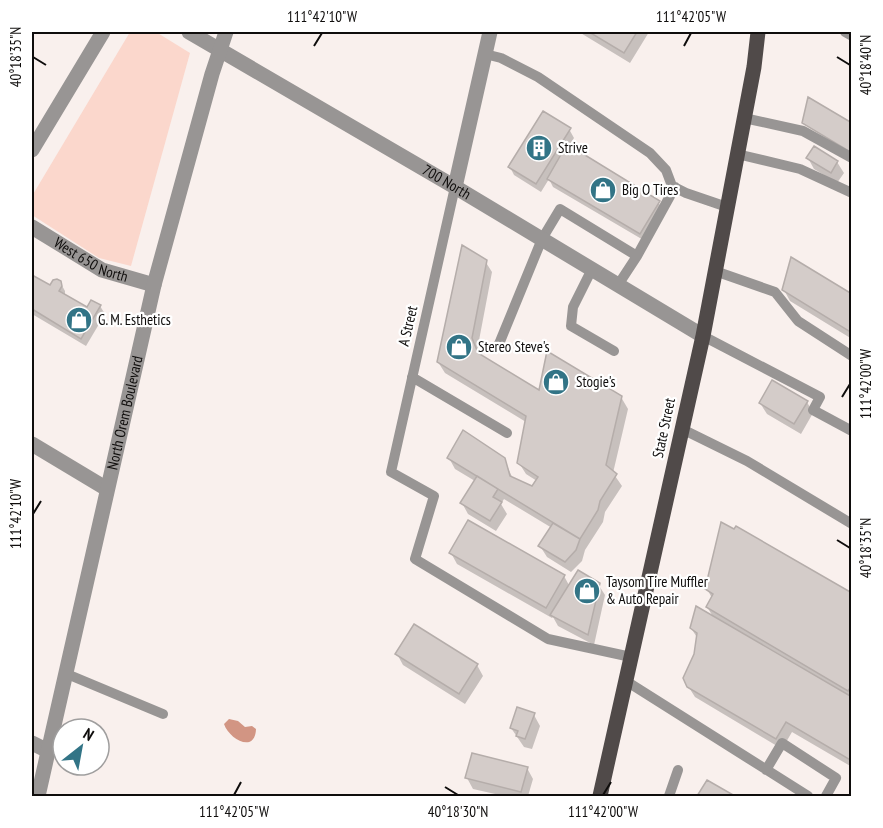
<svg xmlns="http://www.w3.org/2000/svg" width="883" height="828" font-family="'PT Sans Narrow',sans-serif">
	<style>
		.green { fill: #fbd7cc }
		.water { fill: #d29583 }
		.shadow { fill: #0003 }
		.building { fill: #d4ccc9; stroke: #b5adaa; stroke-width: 1.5 }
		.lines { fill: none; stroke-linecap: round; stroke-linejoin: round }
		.service { stroke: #989594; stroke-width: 10 }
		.minor { stroke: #989594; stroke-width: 15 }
		.tertiary { stroke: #989594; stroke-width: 15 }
		.primary { stroke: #504a49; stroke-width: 15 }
		.ticks { fill: none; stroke: #0f0d0c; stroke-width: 2 }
		.labels { text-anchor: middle; stroke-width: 4.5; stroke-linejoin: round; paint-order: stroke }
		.poi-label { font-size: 15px; fill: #0f0d0c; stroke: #fff; text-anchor: start }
		.street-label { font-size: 15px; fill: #0f0d0c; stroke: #fff }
		.neatline { fill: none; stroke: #0f0d0c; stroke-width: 2 }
		.ticks-label { font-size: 15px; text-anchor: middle; fill: #0f0d0c }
	</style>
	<rect width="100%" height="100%" fill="#f9f0ed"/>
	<path class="green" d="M130 32H156L190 53 131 266 99 258 32 215V196Z"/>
	<path class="water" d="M229 719 238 721 245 727 252 726 256 729C255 754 229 739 224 724Z"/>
	<path class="shadow" d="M579 32H649L630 63Z
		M569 129 574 138 568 147 658 202 663 210 645 241 553 187 549 179 541 192 514 175 510 167Z
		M808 158 837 162 844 173 837 183 814 169Z
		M485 261 492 272 477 351 479 355 540 393 621 397 628 409 613 473 622 486 605 512 603 522 585 550 582 561 571 572 547 557 540 546 552 528 504 499 501 504 507 514 496 531 468 514 462 503 475 481 455 469 449 458 504 459 513 479 533 488 537 481 526 474 519 463 526 422 445 373 438 362Z
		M33 277 50 287 60 282 65 291V296L87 309 100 306 105 314 86 346 32 314Z
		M784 290 852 296V339L790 301Z
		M807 402 813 413 801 434 767 414 760 403Z
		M451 553 564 576 570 587 598 584 605 595 594 645 558 626 553 617 552 618 457 564Z
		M707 589 852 595V767L792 732 782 749 695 697 688 686 698 639 691 628 714 618 707 607 712 598Z
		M397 654 477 665 483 676 465 704 403 665Z
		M534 715 540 726 532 749 524 747 511 728Z
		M527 768 533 779 528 796H504L473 789 467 778Z"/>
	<path class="building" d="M589 32H637L624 53Z
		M808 97 852 123V153L802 123Z
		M543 111 571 128 536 184 508 167Z
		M567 144 660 201 640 234 547 179Z
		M814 146 838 161 831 173 806 158Z
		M462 245 487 260 472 338 478 353 539 390 547 351 622 396 606 465 617 474 600 501 598 510 580 539 447 458 463 430 505 458 510 476 532 486 538 477 517 463 526 416 437 362Z
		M791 257 852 294V333L782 290Z
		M32 275 50 285 53 280 57 279 61 281 62 286 59 291 87 307 91 300 101 305 81 339 32 309Z
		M772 380 808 401 794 424 759 403Z
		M477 476 498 489 493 497 502 502 490 521 460 503Z
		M468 520 565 575 546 608 449 553Z
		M721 522 734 529 736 526 852 593V685L848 691 706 607 713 594 705 589Z
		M553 523 580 539 576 550 565 562 538 546Z
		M578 570 600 583 588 635 550 615Z
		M696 606 852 697V761L786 722 776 739 687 687 683 678 694 654 697 633 690 628Z
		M414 624 478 664 459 694 395 654Z
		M517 707 535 713 525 739 516 736 518 731 510 728Z
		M472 753 528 767 521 792 465 778Z
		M707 780 735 796H697Z"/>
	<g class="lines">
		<path class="service" d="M845 32 852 36
			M485 54 501 58 538 77 650 153 666 170 672 186 686 193 727 207
			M744 118 803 131 852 158
			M737 154 800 169 852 193
			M455 187 391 472 434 496 415 559 548 639 631 657
			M592 269 573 307 571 326 614 351
			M715 271 775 292 798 321 852 356
			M618 285 637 256
			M703 336 820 397 813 410 852 431
			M499 344 542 239 560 209 637 256 675 187
			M412 377 507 433
			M682 429 747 461 852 524
			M67 674 163 714
			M626 681 808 796
			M766 770 782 743 836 778 826 796
			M669 796 678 770"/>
		<g class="minor">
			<path d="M32 150 103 32"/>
			<path d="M455 187 490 32"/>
			<path id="s1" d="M32 227 102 270 154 285"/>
			<path d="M32 444 107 489"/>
			<path d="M32 743 48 751"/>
		</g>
		<g class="tertiary">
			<path id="s2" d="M189 32 455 187 703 336"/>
			<path id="s3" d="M38 796 154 285 212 74 226 32"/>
		</g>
		<path class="primary" d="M600 796 703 336 754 67 758 32"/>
	</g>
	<path class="ticks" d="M314 46 322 33M684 46 691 33M33 57 46 65M837 57 850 65M842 397 850 384M33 514 41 501M837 540 850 548M445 787 458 795M234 795 241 782M603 795 611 782"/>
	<defs>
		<symbol id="building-disc" viewBox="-11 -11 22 22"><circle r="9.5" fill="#327486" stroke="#fff"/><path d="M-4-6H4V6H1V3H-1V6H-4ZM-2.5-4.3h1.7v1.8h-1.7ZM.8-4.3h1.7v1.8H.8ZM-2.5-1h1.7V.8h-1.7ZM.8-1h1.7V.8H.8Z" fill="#fff"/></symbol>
		<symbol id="shop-disc" viewBox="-11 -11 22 22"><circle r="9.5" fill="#327486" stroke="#fff"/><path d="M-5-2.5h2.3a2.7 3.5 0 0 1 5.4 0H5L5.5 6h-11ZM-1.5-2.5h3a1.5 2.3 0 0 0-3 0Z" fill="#fff"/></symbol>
	</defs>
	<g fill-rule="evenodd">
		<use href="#building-disc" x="524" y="133" width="30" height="30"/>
		<use href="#shop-disc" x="588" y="175" width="30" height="30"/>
		<use href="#shop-disc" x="64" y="305" width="30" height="30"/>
		<use href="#shop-disc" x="444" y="332" width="30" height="30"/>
		<use href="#shop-disc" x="541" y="367" width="30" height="30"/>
		<use href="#shop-disc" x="572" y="576" width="30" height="30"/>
	</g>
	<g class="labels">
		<g class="poi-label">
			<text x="558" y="153">Strive</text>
			<text x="622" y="195">Big O Tires</text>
			<text x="98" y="325">G. M. Esthetics</text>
			<text x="478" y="352">Stereo Steve's</text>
			<text x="576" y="387">Stogie's</text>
			<text x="606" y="587">Taysom Tire Muffler<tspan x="606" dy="17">&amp; Auto Repair</tspan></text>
		</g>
		<g class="street-label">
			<text dy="5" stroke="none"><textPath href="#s2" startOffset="298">700 North</textPath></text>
			<text dy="5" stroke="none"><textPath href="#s1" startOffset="68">West 650 North</textPath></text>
			<text transform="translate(408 326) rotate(-77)" y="5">A Street</text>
			<text dy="5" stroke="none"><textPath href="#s3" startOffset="393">North Orem Boulevard</textPath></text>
			<text transform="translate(664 428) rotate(-78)" y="5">State Street</text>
		</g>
	</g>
	<rect width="883" height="828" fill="none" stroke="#ffffff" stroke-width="66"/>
	<g transform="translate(81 747) rotate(31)"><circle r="28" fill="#ffffff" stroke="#9f9e9e" stroke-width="1.5"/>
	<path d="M0-4.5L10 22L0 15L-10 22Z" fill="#327486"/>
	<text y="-9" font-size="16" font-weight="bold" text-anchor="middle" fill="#0f0d0c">N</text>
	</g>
	<rect x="33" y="33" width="817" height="762" class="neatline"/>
	<g class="ticks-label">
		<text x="322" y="22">111°42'10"W</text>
		<text x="691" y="22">111°42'05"W</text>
		<text transform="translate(16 57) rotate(-90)" y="5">40°18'35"N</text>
		<text transform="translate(866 65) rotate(-90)" y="5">40°18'40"N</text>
		<text transform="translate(866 384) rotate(-90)" y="5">111°42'00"W</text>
		<text transform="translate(16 514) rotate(-90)" y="5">111°42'10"W</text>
		<text transform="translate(866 548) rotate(-90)" y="5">40°18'35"N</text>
		<text x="234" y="817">111°42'05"W</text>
		<text x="458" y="817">40°18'30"N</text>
		<text x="603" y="817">111°42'00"W</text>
	</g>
</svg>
